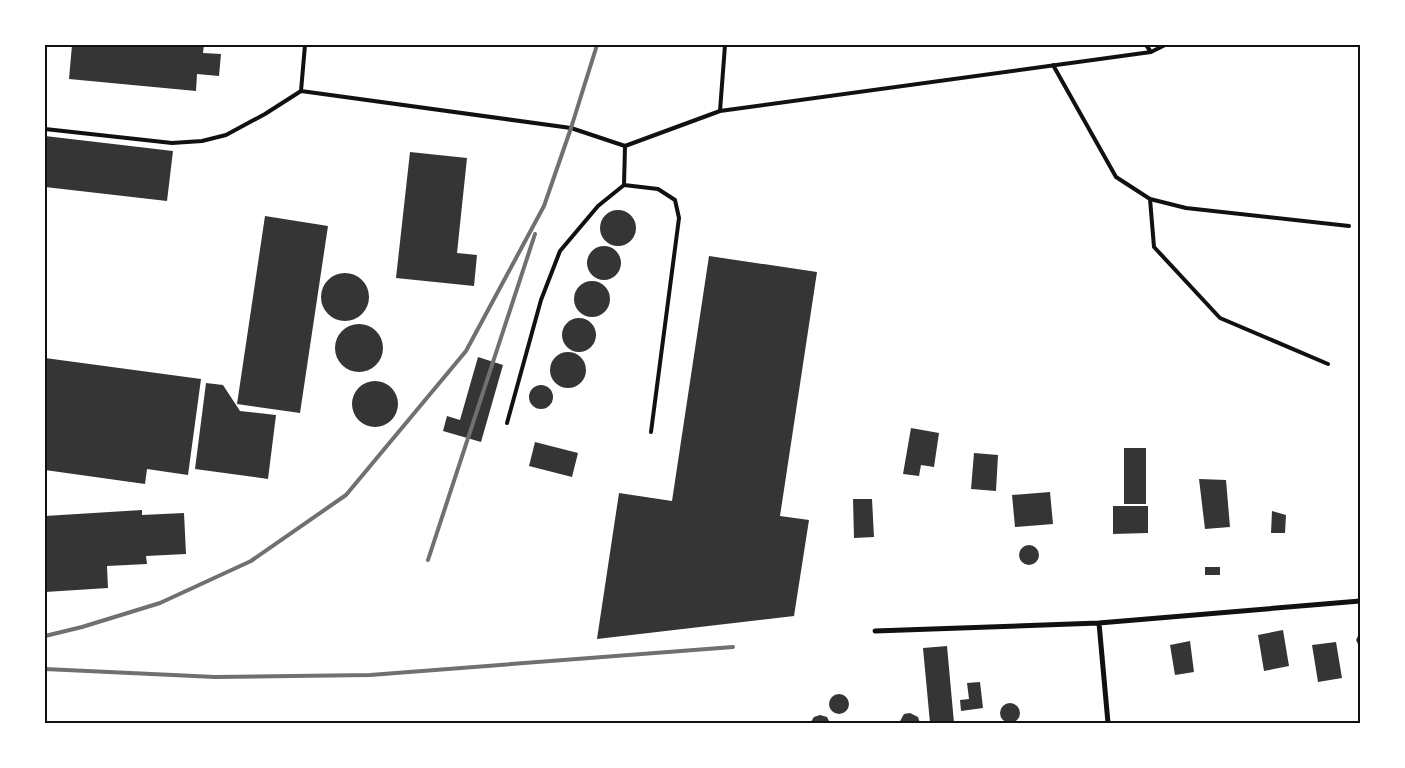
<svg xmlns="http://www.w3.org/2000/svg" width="1405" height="768" font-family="'Source Sans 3',sans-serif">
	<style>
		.building { fill: #353535 }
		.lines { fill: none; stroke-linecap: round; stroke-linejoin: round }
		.service { stroke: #111; stroke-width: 4 }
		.minor { stroke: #111; stroke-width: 5 }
		.rail { stroke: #707070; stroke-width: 4 }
		.neatline { fill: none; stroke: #111; stroke-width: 2 }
	</style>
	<rect width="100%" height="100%" fill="#fff"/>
	<path class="building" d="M72 45H204L203 53 221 54 219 76 197 74 196 91 69 79Z
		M45 136 173 151 167 201 45 187Z
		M410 152 467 158 457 253 477 255 474 286 396 278Z
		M600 228a18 18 0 1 1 36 0a18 18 0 1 1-36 0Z
		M265 216 328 226 300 413 237 404Z
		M587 263a17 17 0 1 1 34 0a17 17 0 1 1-34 0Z
		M709 256 817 272 780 516 809 520 794 616 597 639 619 493 672 501Z
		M321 297a24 24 0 1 1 48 0a24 24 0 1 1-48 0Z
		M574 299a18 18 0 1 1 36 0a18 18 0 1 1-36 0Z
		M562 335a17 17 0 1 1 34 0a17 17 0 1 1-34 0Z
		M335 348a24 24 0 1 1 48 0a24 24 0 1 1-48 0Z
		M550 370a18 18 0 1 1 36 0a18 18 0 1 1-36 0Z
		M478 357 503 365 481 442 443 431 447 416 460 420Z
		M45 358 201 379 188 475 147 469 145 484 45 470Z
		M352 404a23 23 0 1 1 46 0a23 23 0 1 1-46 0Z
		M206 383 223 385 240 411 276 415 268 479 195 469Z
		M529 397a12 12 0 1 1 24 0a12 12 0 1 1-24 0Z
		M911 428 939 433 934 467 921 465 919 476 903 474Z
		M535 442 578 453 572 477 529 466Z
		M1124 448H1146V504H1124Z
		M974 453 998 455 996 491 971 489Z
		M1199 479 1226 480 1230 527 1205 529Z
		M1050 492 1053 524 1015 527 1012 495Z
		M853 499H872L874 537 854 538Z
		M1113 506H1148V533L1113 534Z
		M142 510V515L184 513 186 554 146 556 147 564 107 566 108 588 45 592V516Z
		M1272 511 1286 515 1285 533H1271Z
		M1019 555a10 10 0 1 1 20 0a10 10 0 1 1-20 0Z
		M1205 567H1220V575H1205Z
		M1283 630 1289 666 1264 671 1258 635Z
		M1360 632V648L1356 640Z
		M1190 641 1194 672 1175 675 1170 645Z
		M1336 642 1342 678 1318 682 1312 645Z
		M947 646 954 723H930L923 648Z
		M980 682 983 708 961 711 960 700 969 699 967 683Z
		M829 704a10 10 0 1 1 20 0a10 10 0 1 1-20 0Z
		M1000 713a10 10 0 1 1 20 0a10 10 0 1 1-20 0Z
		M910 713 918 717 920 723H899L904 714Z
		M820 715 827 717 830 723H810L814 717Z"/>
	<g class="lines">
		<path class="service" d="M1146 45 1151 52
			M1053 65 1116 177 1150 199 1186 208 1349 226
			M301 91 571 128 625 146 720 111 1151 52 1165 45
			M720 111 725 45
			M45 129 172 143 202 141 226 135 265 114 301 91 305 45
			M624 185 658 189 675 200 679 218 651 432
			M1150 199 1154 247 1220 318 1328 364
			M507 423 541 300 560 251 598 206 624 185 625 146"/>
		<path class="minor" d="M1099 623 1108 723
			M875 631 1099 623 1360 601"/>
		<path class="rail" d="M428 560 535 234
			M45 636 82 627 160 603 251 561 346 495 466 351 544 206 571 128 597 45
			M45 669 215 677 370 675 733 647"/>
	</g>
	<rect width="1405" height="768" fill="none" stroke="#ffffff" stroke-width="92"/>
	<rect x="46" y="46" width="1313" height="676" class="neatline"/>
</svg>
